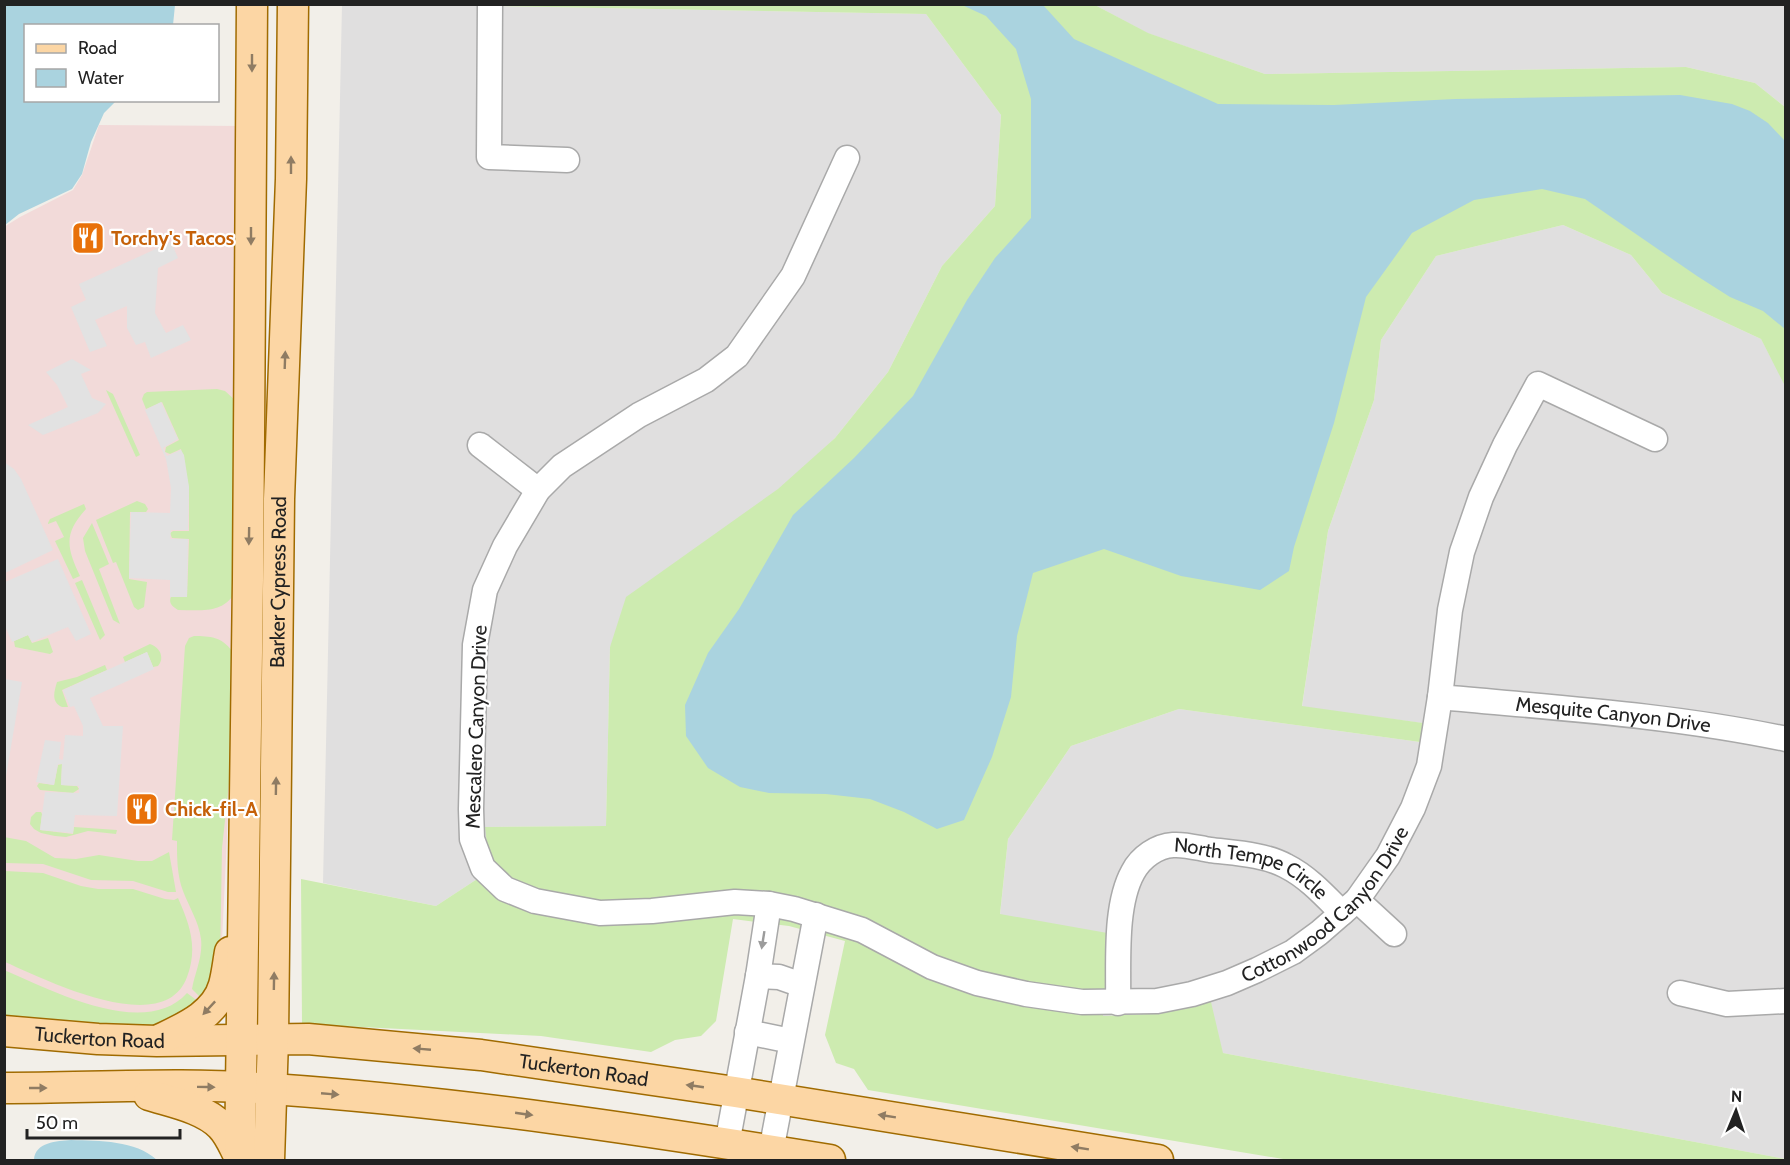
<svg xmlns="http://www.w3.org/2000/svg" width="1790" height="1165" font-family="Cabin,sans-serif">
	<style>
		.residential { fill: #e0dfdf }
		.commercial { fill: #f2dad9 }
		.grass { fill: #cdebb0 }
		.parking { fill: #e2e2e2 }
		.water { fill: #aad3df }
		.lines { fill: none; stroke-linecap: round; stroke-linejoin: round }
		.minor-casing { stroke: #a9a9a9; stroke-width: 27 }
		.major-casing { stroke: #a06b00; stroke-width: 33 }
		.minor { stroke: #fff; stroke-width: 24 }
		.major { stroke: #fcd6a4; stroke-width: 30 }
		.oneway { fill: #8f7c63 }
		.oneway2 { fill: #9c9c9c }
		.labels { text-anchor: middle; stroke-width: 4.5; stroke-linejoin: round; paint-order: stroke }
		.food-label { font-size: 20px; font-weight: bold; fill: #c56008; stroke: #fff; text-anchor: start }
		.street-label { font-size: 20px; fill: #222; stroke: #fff }
	</style>
	<rect width="100%" height="100%" fill="#f2efe9"/>
	<path class="residential" d="M500 4V6L926 14 1001 115 995 206 942 266 888 372 835 438 610 647 606 826 486 827 497 866 436 906 323 883 342 5Z
		M1095 5H1785V107L1755 83 1686 67 1265 74 1147 33Z
		M1563 225 1631 255 1662 293 1761 339 1786 386 1785 1159 1223 1053 1147 1014 1103 1016 1000 915 1008 839 1071 746 1179 709 1420 742 1422 723 1302 707 1328 531 1374 400 1381 340 1436 256Z"/>
	<path class="commercial" d="M99 125 245 126 236 653 221 961 216 985 176 1023 5 1014 4 227 20 217 73 190 82 175Z"/>
	<path class="grass" d="M500 5H1095L1148 33 1265 74 1686 67 1755 83 1785 107V386L1761 339 1662 293 1631 255 1563 225 1436 256 1381 340 1374 400 1328 531 1302 706 1423 723 1420 742 1179 709 1071 746 1008 839 1000 914 1113 934 1103 1016 1147 1014 1211 1002 1223 1053 1785 1159V1160H1289L868 1090 854 1069 836 1063 825 1035 845 941 789 926 733 919 716 1021 701 1036 675 1040 651 1052 541 1036 302 1024 301 879 436 906 497 866 488 853 485 827 606 826 610 647 626 597 778 489 835 438 888 372 942 266 995 206 1001 115 926 14 500 6Z
		M217 389 225 391 235 400 234 594C222 614 199 610 178 610 173 607 168 603 171 597H187L189 539 172 538 170 533 173 531H189V488L181 449 170 454 165 452 166 447 179 440 162 402 146 409 142 399 144 394 147 392Z
		M106 390 113 394 140 455 136 457Z
		M137 501 145 504 148 509 146 512H130L129 579 147 582 144 607 138 610 134 607 116 562 113 563 96 520Z
		M84 504 86 509C63 534 67 548 80 576L73 579 55 541 64 537 56 521 48 524V523L50 519Z
		M92 523 109 564 99 569 120 624 113 620 85 551 83 538Z
		M82 580 105 635 100 640 75 583Z
		M28 635 32 643 48 638 53 652 50 654 15 647 14 641Z
		M194 636C210 636 222 637 232 651L234 737 222 848 220 964 205 1002 192 989C195 972 203 957 201 939 199 922 189 907 183 891 177 875 177 858 177 841L172 840 185 646 189 638Z
		M150 644C160 647 165 658 158 666L153 667 147 652 125 662 123 657Z
		M105 665 107 670 62 690 68 707H62C51 702 54 692 57 682L77 677Z
		M62 764 61 785 77 786 79 789 73 793 40 790 37 786 39 783 54 785 58 765Z
		M36 812H41L42 814 40 830 73 834 74 827 117 830 116 834 88 831 66 837 55 836 41 833 34 829 30 824 31 817Z
		M4 837 26 841 55 858 76 859 99 855 138 861H152L169 852 176 892H168L133 881 91 880 43 864 5 863Z
		M5 871 43 873 81 886 98 889H133L165 899 174 900 178 898C190 925 198 948 187 977 164 1040 44 979 5 962Z
		M4 970C51 990 145 1040 187 993L203 1005 153 1027 5 1017Z"/>
	<path class="parking" d="M171 242 178 258 158 268 155 313 166 333 183 325 191 340 151 358 145 342 136 345 127 328V306L95 320 107 346 90 352 71 307 86 300 79 284Z
		M72 359 91 370 81 374 92 398 106 404 98 413 43 435 28 425 68 407 57 385 46 372Z
		M161 402 178 439 163 448 167 456 181 450 184 455 189 487 188 530H171L170 539H188L187 597H170V580L129 578 131 512 170 513 171 488 166 459 145 410Z
		M4 462 14 469 21 479 53 550 5 573Z
		M58 559 91 634 76 641 68 627 32 642 28 635 12 642 5 626V582Z
		M147 652 154 669 90 698 103 726H123L117 816 75 815 73 833 40 830 45 792 79 793V786L61 785 62 764H58L54 785 36 782 45 740 61 742 59 759 63 760 65 735 83 736V726L74 706 70 707 63 690Z
		M5 679 22 682 5 782 4 679Z"/>
	<path class="water" d="M5 4 175 5 173 25 26 26V100L116 101 104 113 91 142 82 174 72 189 19 214 5 225Z
		M962 5H1043L1074 39 1218 104 1334 105 1455 99 1680 95 1732 104 1750 111 1768 123 1785 141V329L1763 311 1730 297 1697 276 1585 199 1542 189 1474 200 1412 233 1366 297 1334 423 1294 547 1289 571 1260 590 1181 576 1104 549 1033 573 1017 636 1011 697 992 757 964 820 937 829 904 812 870 799 826 794 769 793 740 787 708 768 686 736 685 705 708 653 739 609 793 515 854 458 913 396 967 300 995 258 1031 218V99L1016 49 986 16Z
		M71 1140C100 1141 135 1140 157 1160H34C35 1142 57 1141 71 1140Z"/>
	<g class="lines">
		<defs>
			<g id="minor">
				<path d="M490 4 489 157 567 160"/>
				<path id="s1" d="M847 158 793 276 737 356 706 380 639 415 562 466 538 490 505 546 485 590 475 645 471 809 472 839 483 868 505 889 535 901 600 913 652 911 735 902 769 904 794 909 862 930 932 967 977 983 1026 994 1082 1002 1157 1001 1192 994 1227 983 1257 970 1293 952 1319 933 1357 900 1388 856 1413 808 1429 766 1440 697 1450 610 1462 552 1481 497 1505 445 1538 384 1655 439"/>
				<path d="M480 445 538 490"/>
				<path id="s2" d="M1440 697C1556 708 1672 715 1786 739"/>
				<path d="M1357 900 1394 934"/>
				<path d="M758 976 779 977 802 985"/>
				<path d="M1680 993 1727 1004 1786 1001"/>
				<path id="s3" d="M1118 1003C1119 964 1114 906 1133 872 1141 857 1157 846 1173 845 1185 844 1198 848 1210 850 1234 853 1264 854 1286 866 1308 877 1325 896 1342 913"/>
				<path d="M747 1032 791 1041"/>
				<path d="M727 1144 758 976 769 904"/>
				<path d="M771 1151 816 915"/>
			</g>
			<g id="major">
				<path id="s4" d="M4 1031 98 1039 157 1041 308 1039 481 1055 735 1092 1158 1160"/>
				<path d="M161 1039C186 1027 216 1014 224 985 227 974 228 963 230 952"/>
				<path d="M4 1088C92 1088 185 1082 272 1089 459 1102 645 1130 830 1160"/>
				<path d="M149 1095C171 1102 204 1108 221 1126 230 1135 234 1147 240 1158"/>
				<path d="M240 1160 248 580 252 4"/>
				<path id="s5" d="M269 1160 273 1039 279 499 291 179 293 4"/>
			</g>
		</defs>
		<use href="#minor" class="minor-casing"/>
		<use href="#major" class="major-casing"/>
		<use href="#minor" class="minor"/>
		<use href="#major" class="major"/>
	</g>
	<defs><path id="oneway-solid" d="M-6-.8H1V-3.2L6.5 0L1 3.2V.8H-6Z" transform="scale(1.5)"/></defs>
	<g class="oneway">
		<use href="#oneway-solid" transform="translate(252 63) rotate(90)"/>
		<use href="#oneway-solid" transform="translate(291 165) rotate(-90)"/>
		<use href="#oneway-solid" transform="translate(251 236) rotate(90)"/>
		<use href="#oneway-solid" transform="translate(285 360) rotate(-88)"/>
		<use href="#oneway-solid" transform="translate(249 536) rotate(91)"/>
		<use href="#oneway-solid" transform="translate(276 786) rotate(-89)"/>
		<use href="#oneway-solid" transform="translate(274 981) rotate(-89)"/>
		<use href="#oneway-solid" transform="translate(209 1008) rotate(133)"/>
		<use href="#oneway-solid" transform="translate(422 1049) rotate(-175)"/>
		<use href="#oneway-solid" transform="translate(695 1086) rotate(-172)"/>
		<use href="#oneway-solid" transform="translate(206 1087) rotate(1)"/>
		<use href="#oneway-solid" transform="translate(38 1088)"/>
		<use href="#oneway-solid" transform="translate(330 1094) rotate(5)"/>
		<use href="#oneway-solid" transform="translate(524 1114) rotate(8)"/>
		<use href="#oneway-solid" transform="translate(887 1116) rotate(-171)"/>
		<use href="#oneway-solid" transform="translate(1080 1148) rotate(-171)"/>
	</g>
	<use class="oneway2" href="#oneway-solid" transform="translate(763 940) rotate(99)"/>
	<defs>
		<symbol id="restaurant-square" viewBox="-11 -11 22 22"><rect x="-9" y="-9" width="18" height="18" rx="4" fill="#e8710a" stroke="#fff"/><path d="M-5-6h1v4h1v-4h1v4h1v-4h1v5L-1.5 .5V6h-2V.5L-5-1ZM5-6V6H3V1.5H1.5Q1.5-4 5-6Z" fill="#fff"/></symbol>
	</defs>
	<g fill-rule="evenodd">
		<use href="#restaurant-square" x="69" y="219" width="38" height="38"/>
		<use href="#restaurant-square" x="123" y="790" width="38" height="38"/>
	</g>
	<g class="labels">
		<g class="food-label">
			<text x="111" y="245">Torchy's Tacos</text>
			<text x="165" y="816">Chick-fil-A</text>
		</g>
		<g class="street-label">
			<text dy="7" stroke="none"><textPath href="#s5" startOffset="578">Barker Cypress Road</textPath></text>
			<text dy="7" stroke="none"><textPath href="#s2" startOffset="174">Mesquite Canyon Drive</textPath></text>
			<text transform="translate(476 727) rotate(-88)" y="7">Mescalero Canyon Drive</text>
			<text dy="7" stroke="none"><textPath href="#s3" startOffset="266">North Tempe Circle</textPath></text>
			<text dy="7" stroke="none"><textPath href="#s1" startOffset="1768">Cottonwood Canyon Drive</textPath></text>
			<text dy="7" stroke="none"><textPath href="#s4" startOffset="96">Tuckerton Road</textPath></text>
			<text dy="7" stroke="none"><textPath href="#s4" startOffset="582">Tuckerton Road</textPath></text>
		</g>
	</g>
	<rect width="1790" height="1165" fill="none" stroke="#222222" stroke-width="12"/>
	<rect x="24" y="24" width="195" height="78" fill="#ffffff" stroke="#a7a7a7" stroke-width="1.5"/>
	<rect x="36" y="44" width="30" height="9" fill="#fcd6a4" stroke="#a7a7a7" stroke-width="1.5"/>
	<text x="78" y="54" font-size="18" fill="#222222">Road</text>
	<rect x="36" y="69" width="30" height="18" fill="#aad3df" stroke="#a7a7a7" stroke-width="1.5"/>
	<text x="78" y="84" font-size="18" fill="#222222">Water</text>
	<g transform="translate(1736 1111) rotate(2)" stroke="#ffffff" stroke-width="4.5" paint-order="stroke">
	<path d="M0-4.5L10 22L0 15L-10 22Z" fill="#222222"/>
	<text y="-9" font-size="16" font-weight="bold" text-anchor="middle" fill="#222222">N</text>
	</g>
	<path d="M27 1129v9h153v-9" fill="none" stroke="#222222" stroke-width="3"/>
	<text x="36" y="1129" font-size="18" fill="#222222" stroke="#ffffff" stroke-width="4.5" paint-order="stroke">50 m</text>
</svg>
